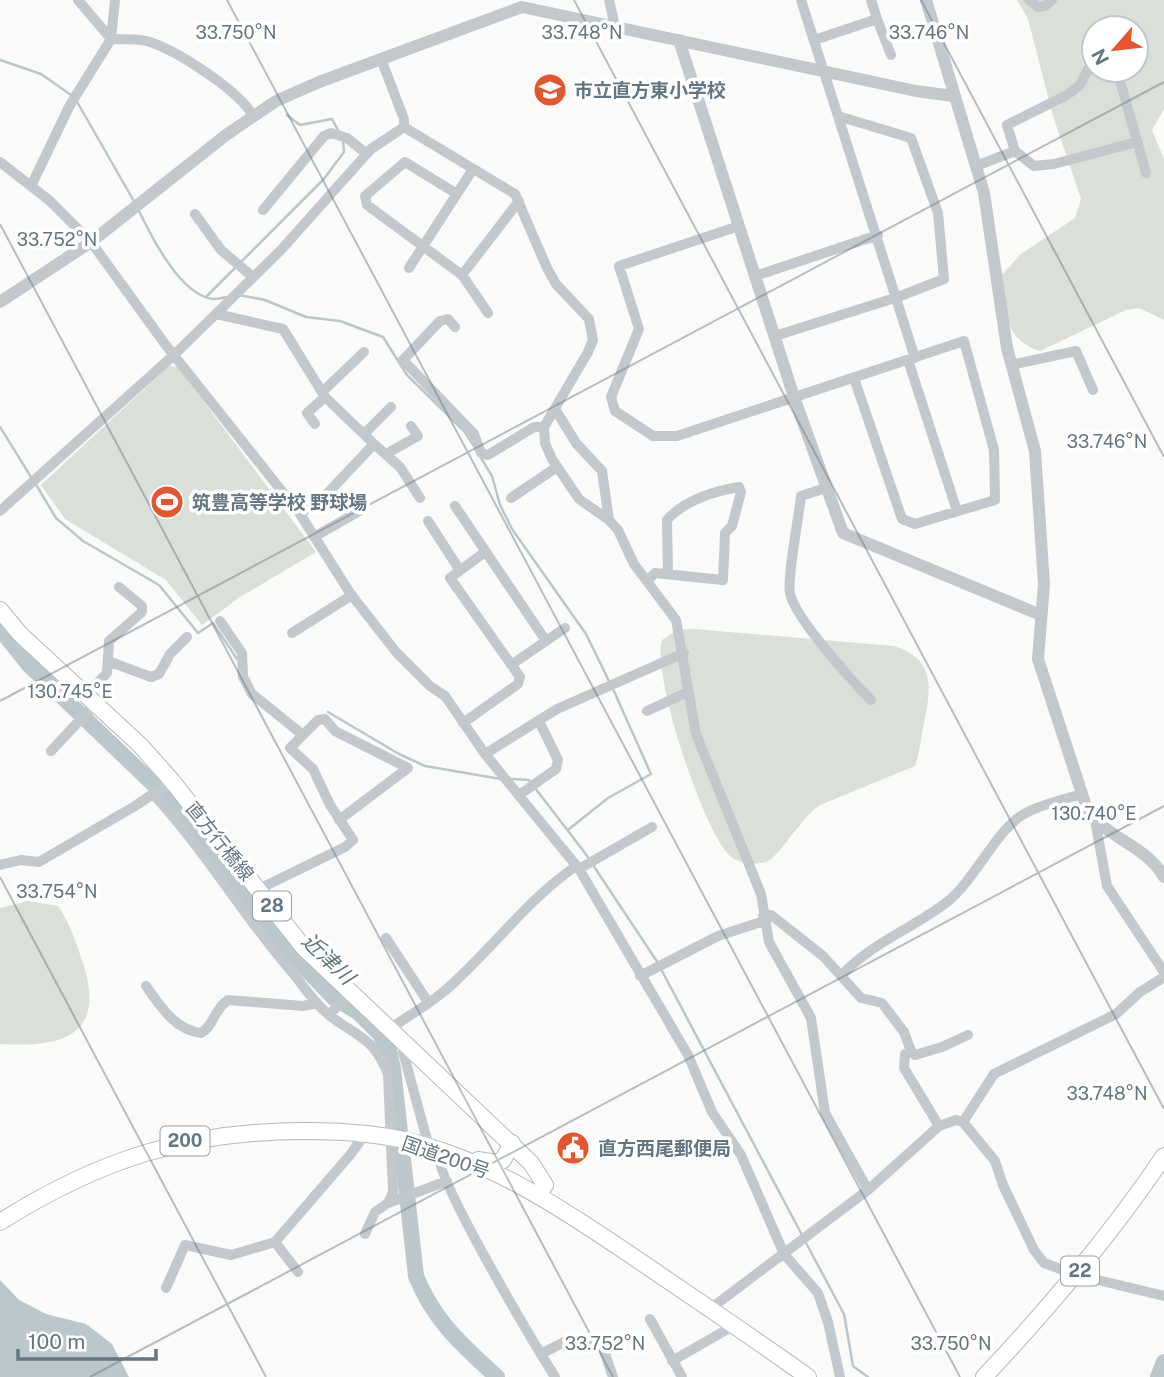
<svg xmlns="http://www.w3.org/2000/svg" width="1164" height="1377" font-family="'Public Sans','Noto Sans JP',sans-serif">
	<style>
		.green { fill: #dadfd7; fill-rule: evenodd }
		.water { fill: #bbc7cb }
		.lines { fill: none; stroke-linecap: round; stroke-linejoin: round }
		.stream { stroke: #bbc7cb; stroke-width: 2.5 }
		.river { stroke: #bbc7cb; stroke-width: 16 }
		.primary-casing { stroke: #b5babe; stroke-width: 18 }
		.trunk-casing { stroke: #b4b9bd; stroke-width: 18 }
		.minor { stroke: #c3c8cc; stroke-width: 10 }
		.tertiary { stroke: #c3c8cc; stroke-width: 12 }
		.primary { stroke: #fff; stroke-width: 16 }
		.trunk { stroke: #fff; stroke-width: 16 }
		.ticks { fill: none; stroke: #657683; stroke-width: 2; stroke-opacity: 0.45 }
		.labels { text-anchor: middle; stroke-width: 7; stroke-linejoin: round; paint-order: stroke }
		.shield { fill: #fff; stroke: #939fa8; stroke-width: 2 }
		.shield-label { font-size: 18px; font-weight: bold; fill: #657683 }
		.poi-label { font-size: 19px; font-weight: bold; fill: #657683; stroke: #fff; text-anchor: start }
		.street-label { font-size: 19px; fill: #657683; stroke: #fff }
		.water-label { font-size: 21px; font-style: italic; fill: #60757c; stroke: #fff }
		.ticks-label { font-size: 18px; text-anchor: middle; fill: #657683; stroke: #fff; stroke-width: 7; stroke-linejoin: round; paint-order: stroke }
	</style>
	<rect width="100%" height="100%" fill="#fafaf8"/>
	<path class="green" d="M1017 0H1164V109L1152 130 1164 159V320L1139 308 1126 310 1040 351C1002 339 1007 310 1001 276L1021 254 1075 218 1081 199 1053 116 1028 19ZM1094 28H1136V70H1094Z
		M169 366 178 367 316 552 240 597 202 625 166 580 65 519 41 485Z
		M694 629 894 646C941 661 929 696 922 733 920 744 919 756 915 766L820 805C800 818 779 858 766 862 754 865 739 864 730 856 703 831 651 673 662 640L678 630Z
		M28 901 58 906C70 923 75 940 82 960 107 1034 66 1048 0 1044V908Z"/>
	<path class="water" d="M0 1280 19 1300 46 1314 86 1324 112 1344 129 1377H0Z"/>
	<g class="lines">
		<path class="stream" d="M0 60 41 74 71 95
			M76 100 135 203
			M287 115 300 125 332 119 339 132
			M138 209C151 236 180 295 213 299 218 299 225 297 229 297
			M239 295 265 300 306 317 340 321 383 337 407 375 464 431 474 446
			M207 296 323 180 344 152 343 141
			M0 427 31 477
			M481 458 492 476 500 505 512 529 586 634 610 683
			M35 483 56 518 83 541 159 585 198 633 213 623 237 659
			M328 712 399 754 425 766 501 779
			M512 779 529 780 531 783
			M535 788 585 853 658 963
			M568 830 608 798 651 774 613 689
			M661 969 802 1235
			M805 1241 844 1314 853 1366 868 1377"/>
		<path class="river" d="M0 629 29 665 172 802 282 944 334 998 358 1012 379 1033 389 1050 393 1069 416 1276C434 1321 462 1345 497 1377
			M1158 1377 1164 1362"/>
		<defs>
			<path id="primary" d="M0 610 20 634 141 746 172 781 304 948 531 1163 545 1185 538 1195
				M984 1377C1050 1307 1110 1236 1164 1156"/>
			<path id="trunk" d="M478 1160 496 1163 503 1160 512 1143
				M0 1222C98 1160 187 1131 304 1131 342 1131 383 1133 419 1144 500 1166 570 1214 638 1260 695 1299 752 1337 808 1377"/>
		</defs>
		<use href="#primary" class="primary-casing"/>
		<use href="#trunk" class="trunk-casing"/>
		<path class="minor" d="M78 0 111 39C123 40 138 38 150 42 177 51 239 90 253 116
			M609 0 615 26
			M801 0 915 358
			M1029 0 1038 7 1045 6 1052 0
			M877 19 891 55
			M814 40 877 19 871 0
			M1094 58 1080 85 1067 95 1007 125 1015 151 1034 166 1054 164 1137 142
			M381 59 404 119V127
			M1117 70 1146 173
			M404 127 515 194 547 268 556 284 589 319 593 340 588 352 544 427 545 443 552 459 579 499 609 520 618 530 634 564 676 620 696 734 761 894 769 942 811 1018 825 1113 868 1190
			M0 162 50 201 91 242 165 344 300 514 350 593 396 652 430 686 445 696 485 754 579 869 688 1055 712 1112 741 1155 784 1254 818 1293 828 1322 840 1377
			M976 166 1015 151
			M31 186 70 105 111 39 115 0
			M457 194 405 162 365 196 367 205 462 275 519 201
			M263 210 324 136 331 133 347 138 367 154
			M195 214 221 250 253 277
			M739 226 619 266 639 329 611 397 615 411 653 436H677L964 341 994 450 995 500 915 524 902 519 854 378
			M409 268 473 169
			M462 275 488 313
			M755 276 878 235
			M216 314 283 329 325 397 374 444 325 496 300 514
			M455 327 448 319 440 321 403 360 474 434 481 453 488 455 534 427H544
			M775 336 898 297 944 279 938 213 911 138 838 116
			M908 360 957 511
			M1011 365 1076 351 1093 390
			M322 392 364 352
			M555 409 576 443 602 471 609 520
			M315 424 307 413 325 397
			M364 434 391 407
			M374 444 400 467 420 498
			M386 454 418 436 411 426
			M826 488 801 496C799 517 787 576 790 593 794 617 852 681 871 700
			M511 498 557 467
			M455 506 546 641
			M0 511 175 354 281 250 371 149 404 127
			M428 521 459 569
			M314 537 363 509
			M647 581 655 573 723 580 725 533 732 526 741 492 739 487C714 491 683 501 667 520L668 573
			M220 621 242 653 243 677 252 694 303 735
			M292 633 352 595
			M108 661 151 677 159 674 170 654 187 637
			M511 665 565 628
			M86 695 107 673 109 641 142 612V606L119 587
			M647 711 688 692
			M463 723 518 684 520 677 450 578 485 552
			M51 751 95 704
			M485 754 557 709 684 653
			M153 794C204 849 242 914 291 971 303 985 314 1003 329 1015 357 1037 373 1036 388 1074L393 1192 388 1203 375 1212 365 1234
			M519 795 556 769 558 760 539 721
			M1095 820 1107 886 1164 972
			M0 865 21 860 39 862 135 806 172 781
			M579 869 652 827
			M259 889 345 847 353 840 330 805 313 769 290 748 318 720 325 719 335 731 408 768 339 820
			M763 916 771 915 823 956 861 998 882 1003 904 1032 911 1051 905 1054 904 1068 939 1126
			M386 938 428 1002
			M640 976 718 936 764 921
			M841 976C871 943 912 929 947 902 974 881 997 829 1024 814 1039 805 1058 801 1075 796
			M146 986C160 1006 175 1030 201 1033 214 1026 214 1009 228 1000L303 1006 317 1003
			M329 1015 350 993
			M391 1028C410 1015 431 1003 448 988 493 948 527 900 576 866
			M404 1043 403 1052 429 1147
			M911 1051 915 1055 942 1047 968 1035
			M963 1122 994 1074 1116 1014 1140 992 1164 977
			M438 1151C434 1177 535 1345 555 1377
			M388 1203 447 1181
			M275 1242 298 1272
			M166 1288 185 1245 231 1255 275 1242 350 1155 360 1141 359 1134
			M710 1309 868 1190 939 1126 956 1120 963 1122 995 1161 1003 1185 1034 1250 1044 1263 1077 1275 1164 1296
			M650 1319 682 1377
			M541 1354 570 1339 601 1342 613 1377
			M672 1361 733 1326"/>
		<path class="tertiary" d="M926 0 984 193 1007 348 1035 451 1044 584 1038 659 1087 809C1107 839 1146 845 1164 877
			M679 40 794 397 843 533 1041 615
			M0 302 91 242 226 135 276 101 319 82 522 7 916 91 953 96"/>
		<use href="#primary" class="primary"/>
		<use href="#trunk" class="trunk"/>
	</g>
	<path class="ticks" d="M227 0 960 1377M574 0 1164 1109M921 0 1164 457M0 224 613 1377M0 701 1164 82M0 877 266 1377M90 1377 1164 806"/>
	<defs>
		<symbol id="school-disc" viewBox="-11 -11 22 22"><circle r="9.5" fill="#e4572e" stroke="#fff"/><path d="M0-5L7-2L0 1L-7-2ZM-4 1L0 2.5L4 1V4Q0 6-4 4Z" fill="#fff"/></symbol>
		<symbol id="stadium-disc" viewBox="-11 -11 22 22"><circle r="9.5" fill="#e4572e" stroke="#fff"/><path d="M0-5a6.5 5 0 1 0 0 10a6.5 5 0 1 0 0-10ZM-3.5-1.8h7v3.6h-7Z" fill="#fff"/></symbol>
		<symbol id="civic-disc" viewBox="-11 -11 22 22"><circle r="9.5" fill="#e4572e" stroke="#fff"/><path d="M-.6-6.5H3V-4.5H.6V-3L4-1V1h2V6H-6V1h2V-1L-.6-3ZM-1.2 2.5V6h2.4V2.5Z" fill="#fff"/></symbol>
	</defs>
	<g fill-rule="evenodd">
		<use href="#school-disc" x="531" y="71" width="38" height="38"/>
		<use href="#stadium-disc" x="148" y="483" width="38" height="38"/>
		<use href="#civic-disc" x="554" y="1129" width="38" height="38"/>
	</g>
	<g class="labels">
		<g class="shield">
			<rect x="253" y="891.5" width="38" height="29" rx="5"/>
			<rect x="160.5" y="1126.5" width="49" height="29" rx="5"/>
			<rect x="1061" y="1256.5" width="38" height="29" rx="5"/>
		</g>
		<g class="shield-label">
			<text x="272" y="912">28</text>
			<text x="185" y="1147">200</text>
			<text x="1080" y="1277">22</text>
		</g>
		<g class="poi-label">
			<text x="574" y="97">市立直方東小学校</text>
			<text x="192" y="509">筑豊高等学校 野球場</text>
			<text x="598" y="1155">直方西尾郵便局</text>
		</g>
		<g class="street-label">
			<text transform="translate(220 841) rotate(51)" y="7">直方行橋線</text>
			<text transform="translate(446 1157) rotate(19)" y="7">国道200号</text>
		</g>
		<g class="water-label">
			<text transform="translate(328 959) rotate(44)" y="7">近津川</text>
		</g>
	</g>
	<g class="ticks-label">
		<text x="236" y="39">33.750°N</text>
		<text x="582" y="39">33.748°N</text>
		<text x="929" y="39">33.746°N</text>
		<text x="57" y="246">33.752°N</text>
		<text x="1107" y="448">33.746°N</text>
		<text x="70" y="698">130.745°E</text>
		<text x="1094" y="820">130.740°E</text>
		<text x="57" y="898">33.754°N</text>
		<text x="1107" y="1100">33.748°N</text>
		<text x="605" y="1350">33.752°N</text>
		<text x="951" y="1350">33.750°N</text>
	</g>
	<g transform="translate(1115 49) rotate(242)"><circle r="33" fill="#ffffff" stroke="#c1c8cd" stroke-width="2"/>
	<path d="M0-5L12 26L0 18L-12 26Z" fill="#e4572e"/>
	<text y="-10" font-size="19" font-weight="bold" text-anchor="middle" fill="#657683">N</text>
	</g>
	<path d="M18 1349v10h138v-10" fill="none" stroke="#657683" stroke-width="3.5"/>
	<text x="28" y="1349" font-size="21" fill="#657683" stroke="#ffffff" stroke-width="5" paint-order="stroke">100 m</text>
</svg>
